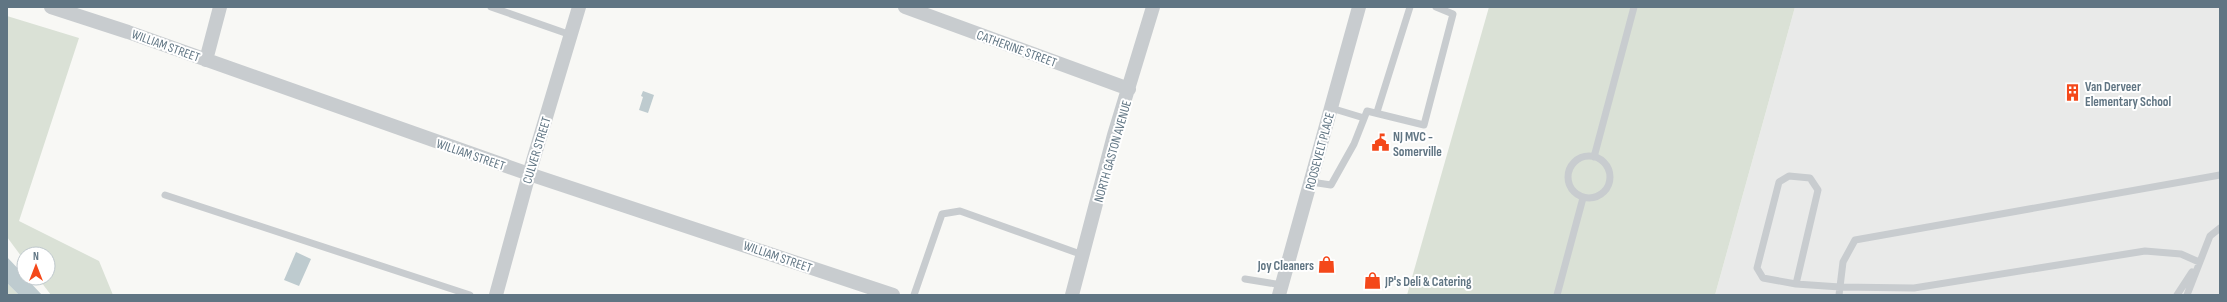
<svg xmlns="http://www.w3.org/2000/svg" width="2227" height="302" font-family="'Sofia Sans Condensed',sans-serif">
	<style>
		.built { fill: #e9eae9 }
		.green { fill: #dae1d6 }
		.water { fill: #becbcf }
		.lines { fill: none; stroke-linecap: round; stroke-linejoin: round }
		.lane { stroke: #c8cccf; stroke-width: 7 }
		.street { stroke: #c8cccf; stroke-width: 14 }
		.labels { text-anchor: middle; stroke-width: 4; stroke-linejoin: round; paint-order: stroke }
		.street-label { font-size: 13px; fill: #607583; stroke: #fff }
		.poi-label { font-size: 13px; font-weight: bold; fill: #607583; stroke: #fff; text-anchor: start }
	</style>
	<rect width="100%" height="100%" fill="#f8f8f5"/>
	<path class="built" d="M1795 7H2220V295H1715Z"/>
	<path class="green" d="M1489 7H1795L1715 295H1407Z
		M7 16 79 38 19 221 99 261 113 295H51L38 278H48V254H24V260L7 237Z
		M7 283 19 295H7Z"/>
	<path class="water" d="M643 91 654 95 648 113 639 110 643 97 641 96Z
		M296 252 311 259 299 286 284 280Z
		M7 257 24 275V278H26L42 295H19L7 283Z"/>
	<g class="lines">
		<path class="lane" d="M491 7 571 35
			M1331 108 1364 118
			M1377 112 1410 7
			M1568 177a21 21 0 1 1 42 0a21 21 0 1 1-42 0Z
			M1594 157 1634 7
			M1311 182 1331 185 1354 144 1367 111 1424 125 1453 14 1436 7
			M165 195 470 295
			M1245 279 1282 285
			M1796 284 1818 190 1810 178 1789 176 1779 182 1757 268 1763 278 1796 284 1840 287 1914 288 2145 251 2181 254 2199 262
			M914 295 942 214 960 211 1083 255
			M1557 295 1583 198
			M1839 295 1843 262 1855 240 2220 175
			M2177 295 2192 272
			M2187 295 2210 236 2220 228"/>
		<path class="street" d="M51 7 128 32 529 174 893 295
			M905 7 1129 89
			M206 60 220 7
			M496 295 529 174 579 7
			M1072 295 1114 135 1153 7
			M1279 295 1359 7"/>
	</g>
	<defs>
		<symbol id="building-bare" viewBox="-9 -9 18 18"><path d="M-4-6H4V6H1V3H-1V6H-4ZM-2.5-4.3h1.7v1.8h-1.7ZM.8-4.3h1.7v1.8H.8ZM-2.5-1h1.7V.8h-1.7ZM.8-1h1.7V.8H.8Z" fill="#f4481a" stroke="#fff" stroke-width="2.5" paint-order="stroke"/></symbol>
		<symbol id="civic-bare" viewBox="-9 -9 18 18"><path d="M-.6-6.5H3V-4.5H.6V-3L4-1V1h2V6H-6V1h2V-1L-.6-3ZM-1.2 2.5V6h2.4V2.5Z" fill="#f4481a" stroke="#fff" stroke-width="2.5" paint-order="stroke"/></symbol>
		<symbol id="shop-bare" viewBox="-9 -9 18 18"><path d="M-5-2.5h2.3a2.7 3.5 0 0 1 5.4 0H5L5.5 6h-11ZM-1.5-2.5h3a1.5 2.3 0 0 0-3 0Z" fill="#f4481a" stroke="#fff" stroke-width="2.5" paint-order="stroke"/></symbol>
	</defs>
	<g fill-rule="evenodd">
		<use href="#building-bare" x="2060" y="80" width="25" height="25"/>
		<use href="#civic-bare" x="1368" y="130" width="25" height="25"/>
		<use href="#shop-bare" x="1314" y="252" width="25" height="25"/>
		<use href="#shop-bare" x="1360" y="268" width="25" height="25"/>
	</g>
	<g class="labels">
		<g class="street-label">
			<text transform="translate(166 45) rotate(20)" y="5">WILLIAM STREET</text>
			<text transform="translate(1017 48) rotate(20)" y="5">CATHERINE STREET</text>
			<text transform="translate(536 150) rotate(-73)" y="5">CULVER STREET</text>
			<text transform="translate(1112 151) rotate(-74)" y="5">NORTH GASTON AVENUE</text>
			<text transform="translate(1319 151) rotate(-75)" y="5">ROOSEVELT PLACE</text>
			<text transform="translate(471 154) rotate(19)" y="5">WILLIAM STREET</text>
			<text transform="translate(778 256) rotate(19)" y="5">WILLIAM STREET</text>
		</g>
		<g class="poi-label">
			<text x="2085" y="91">Van Derveer<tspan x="2085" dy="15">Elementary School</tspan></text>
			<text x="1393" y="141">NJ MVC -<tspan x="1393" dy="15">Somerville</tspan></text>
			<text x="1314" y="270" text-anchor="end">Joy Cleaners</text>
			<text x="1385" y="286">JP's Deli &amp; Catering</text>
		</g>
	</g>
	<rect width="2227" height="302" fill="none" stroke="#607583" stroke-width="16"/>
	<g transform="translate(36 266)"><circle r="19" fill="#ffffff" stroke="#bfc8cd"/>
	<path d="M0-3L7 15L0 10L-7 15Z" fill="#f4481a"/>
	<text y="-6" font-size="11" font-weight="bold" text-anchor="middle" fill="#607583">N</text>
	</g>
</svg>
